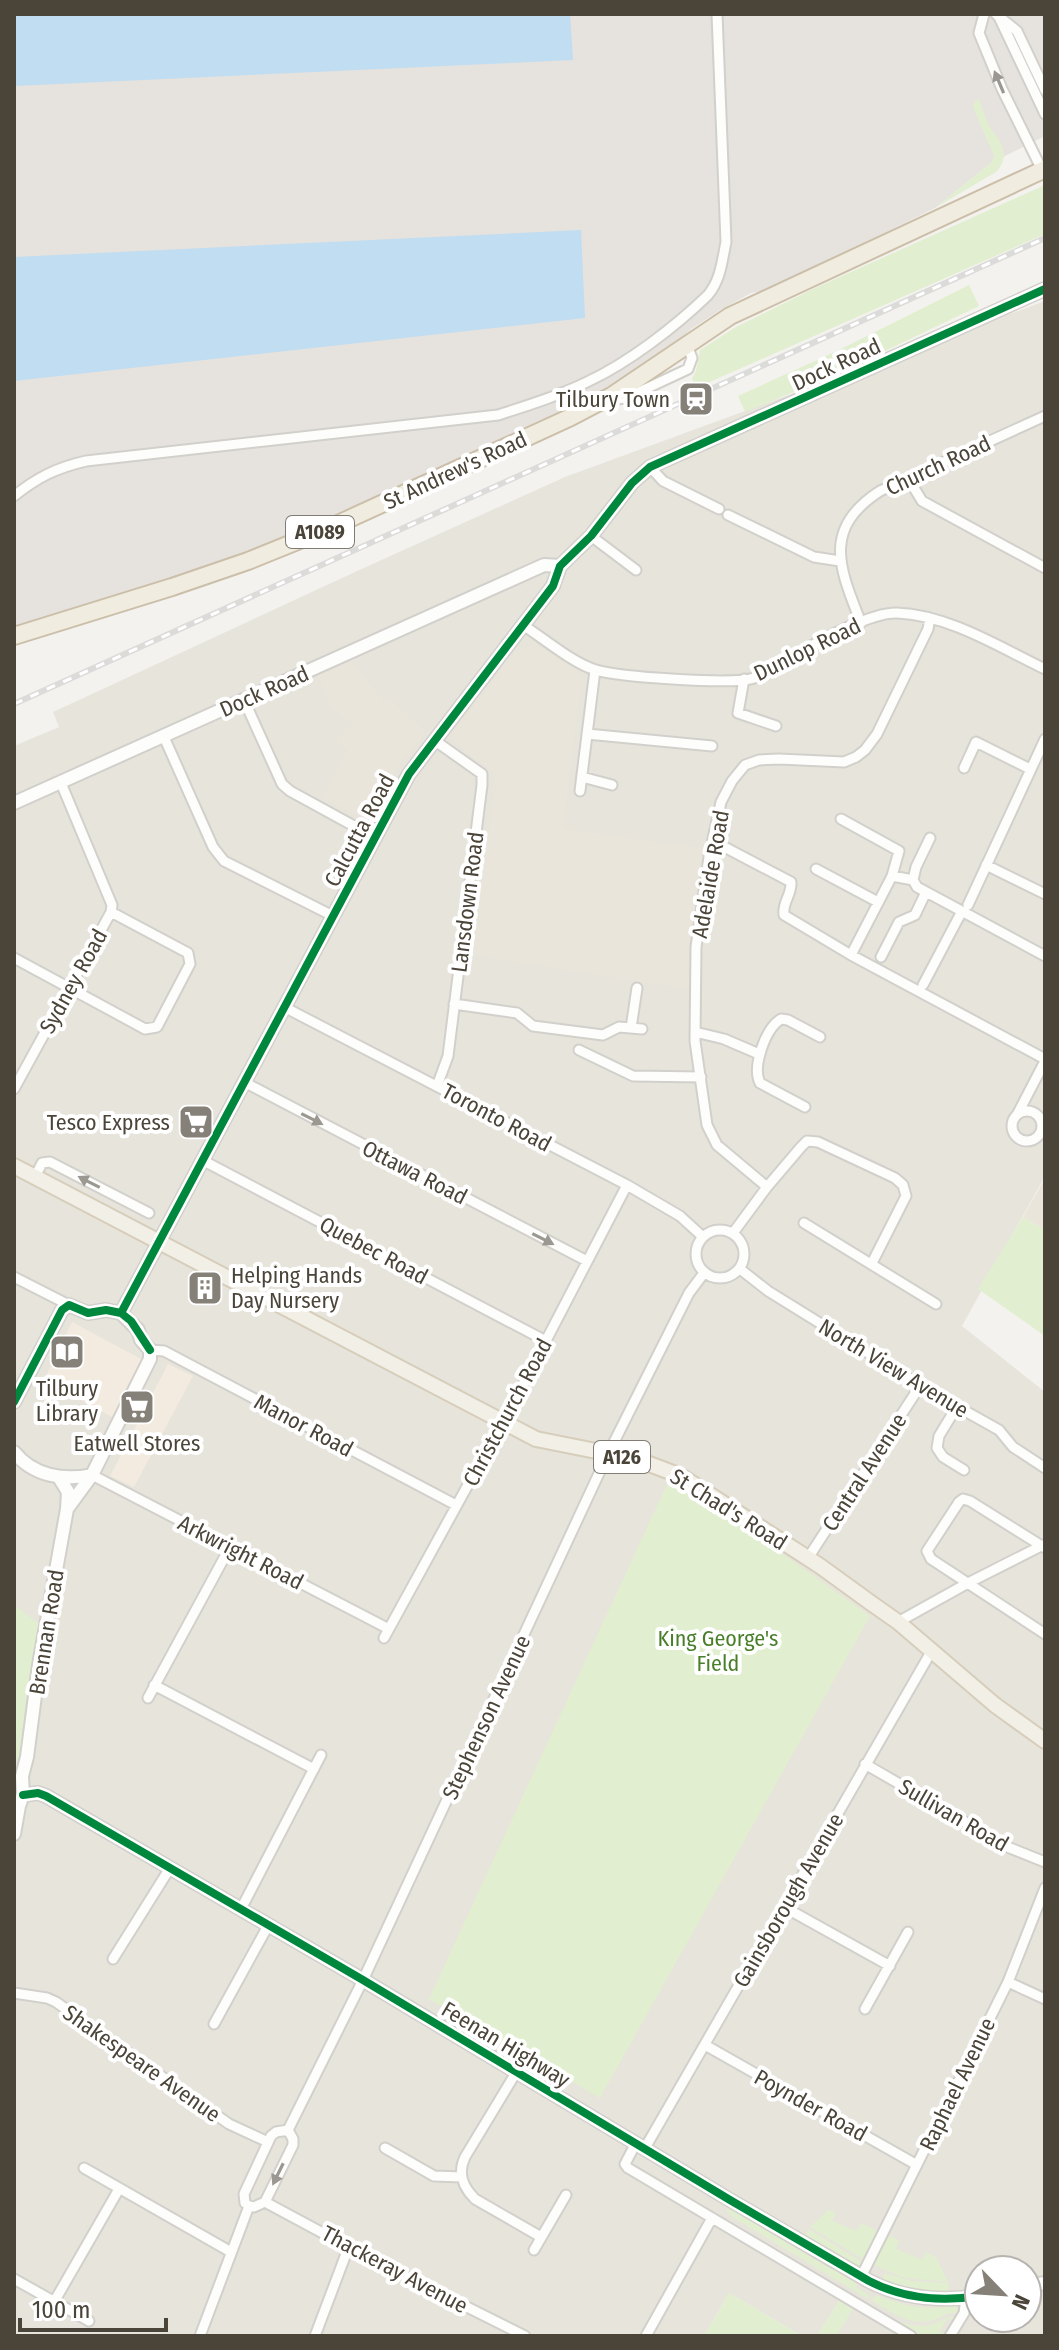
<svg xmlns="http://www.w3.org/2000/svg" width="1059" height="2350" font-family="'Fira Sans Condensed',sans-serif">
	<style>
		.residential { fill: #e7e4dc; fill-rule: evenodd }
		.commercial { fill: #f3ebdf }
		.industrial { fill: #e6e2de }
		.education { fill: #eae5da }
		.green { fill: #e1eecf }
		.water { fill: #c0ddf1 }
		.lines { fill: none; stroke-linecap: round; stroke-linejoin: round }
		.minor-casing { stroke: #d2d0cb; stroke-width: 13 }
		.tertiary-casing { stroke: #d2d0cb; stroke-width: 16 }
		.primary-casing { stroke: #d6cebb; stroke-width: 18 }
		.trunk-casing { stroke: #ccbfa9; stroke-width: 20 }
		.minor { stroke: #fdfdfc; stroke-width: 9 }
		.tertiary { stroke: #fdfdfc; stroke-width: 12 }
		.primary { stroke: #f2efe6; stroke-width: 14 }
		.trunk { stroke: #f0ece0; stroke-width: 16 }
		.rail-casing { stroke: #dbdbda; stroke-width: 6 }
		.rail { stroke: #fff; stroke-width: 3; stroke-dasharray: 9; stroke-linecap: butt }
		.cycleway-casing { stroke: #fff; stroke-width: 13 }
		.cycleway { stroke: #00873e; stroke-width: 8 }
		.oneway { fill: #9b9791 }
		.labels { text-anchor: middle; stroke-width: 8; stroke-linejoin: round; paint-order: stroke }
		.shield { fill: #fff; stroke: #817c74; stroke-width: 2 }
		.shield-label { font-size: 20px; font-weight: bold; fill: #4b4439 }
		.street-label { font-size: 22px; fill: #4b4439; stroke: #fff }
		.poi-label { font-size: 22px; fill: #4b4439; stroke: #fff; text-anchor: end }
		.park-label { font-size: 22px; fill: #4a7f2a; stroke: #fff }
	</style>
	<rect width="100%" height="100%" fill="#f4f2ee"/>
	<path class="residential" d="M1045 301V1176L962 1326 1045 1392V2336H836L852 2309 839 2301 817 2336H802L729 2293 704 2336H14V746L59 727 53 712 355 572 565 477ZM979 2270H1027V2318H979Z"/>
	<path class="commercial" d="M72 1322 141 1359 112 1417 44 1380Z
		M168 1364 193 1376 134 1487 110 1476Z"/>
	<path class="industrial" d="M14 14H1045V136L991 163 935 208 790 279 760 291 751 293 720 310 691 329 677 343 607 389 574 407 430 473 276 540 131 594 14 628Z"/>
	<path class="education" d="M534 645 575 666 581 678 563 829 707 849 689 989 472 955 497 775 449 738 517 650Z
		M351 661 385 703 391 700 425 732 396 769 369 822 322 797 348 750 335 740 353 724 332 708 318 676Z
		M1045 1178V1230L1023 1217Z"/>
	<path class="green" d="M979 99C983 109 986 122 992 130 1003 144 1010 157 996 172L935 208 991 163 994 156 973 107 975 101Z
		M1045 185V234L696 388 692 379 696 371 700 350 736 327 813 289Z
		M969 285 979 306 841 372 745 412 738 396 839 350Z
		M1023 1217 1045 1230V1336L978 1289Z
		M669 1480 756 1535 870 1616 600 2098 429 1999Z
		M14 1605 41 1625 19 1757 14 1765Z
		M729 2208 831 2269 837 2268 843 2272 845 2277 858 2284 856 2287 869 2295 868 2299 734 2218 727 2212Z
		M828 2210 836 2213 832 2221 857 2231 861 2223 878 2231V2233L866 2261 810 2227Z
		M809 2229 864 2263 861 2267 857 2268 807 2238 806 2234Z
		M888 2235 899 2240 896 2249 922 2260 926 2252 936 2257 948 2282 905 2278 871 2264 886 2236Z
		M885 2273 912 2281 949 2283 948 2293H917L881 2281Z
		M729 2293 802 2336H704Z
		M876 2295C894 2302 917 2309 936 2308 943 2307 946 2304 955 2305L960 2314C944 2310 944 2318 930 2321 908 2325 889 2311 871 2300Z
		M839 2301 853 2309 836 2336H817Z
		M887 2315C901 2323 917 2329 933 2324 943 2321 948 2315 958 2317L956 2322 948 2318 940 2331 945 2336H917L885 2318Z"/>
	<path class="water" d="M14 14H570L573 60 14 86Z
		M581 230 585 318 14 381V257Z"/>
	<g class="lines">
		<defs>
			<path id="minor" d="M984 14 979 33 1002 89 1042 170
				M996 14 999 17 1045 114
				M1002 19 1017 31 1045 90
				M613 396 616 399 626 398 688 369 692 358 687 345
				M650 467 663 481 719 509
				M908 478 922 501 1045 568
				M14 496C38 477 56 468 86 461L498 415C529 405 558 396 587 382 628 363 675 327 708 295 721 279 722 261 726 242L717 14
				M728 515 814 557 840 561
				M591 536 636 570
				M861 623C840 569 821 529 880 491L1045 416
				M523 625C543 638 574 664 596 670 618 677 734 685 754 678 763 675 772 668 780 663 808 648 867 612 897 613 949 615 999 647 1045 669
				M744 679 738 713 776 726
				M244 700 282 784 290 791 374 837
				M587 734 712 746
				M164 737 213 847 224 861 333 916
				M434 740 482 774V785L448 1056 437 1086
				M964 768 976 742 1030 769
				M582 777 612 785
				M580 791 595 670
				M841 819 899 851 892 876
				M930 838 916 867 913 880 917 887 1045 956
				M713 841 791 882C792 895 782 902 784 915L851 955 1045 1059
				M986 865 1045 894
				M816 869 878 902
				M968 905 1045 739
				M851 955 892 876 913 880
				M881 957 899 922 915 915 926 892
				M14 958 145 1029 157 1027 190 964 188 953 111 912
				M923 985 962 911
				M454 1004 517 1013 533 1026 603 1035 619 1027 642 1029
				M284 1007 627 1185 680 1216 703 1237
				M631 1028 637 988
				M695 1032 724 1039 759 1054
				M579 1050 633 1076 701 1077
				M244 1082 587 1261
				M14 1089 111 912 112 905 61 783
				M805 1107 760 1083C752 1067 765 1029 781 1019L788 1020 820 1037
				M1012 1126a15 15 0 1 1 30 0a15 15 0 1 1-30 0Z
				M1017 1115 1045 1061
				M202 1160 546 1341
				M35 1177 42 1163 50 1162 149 1213
				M767 1187 717 1145 707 1125 695 1041 696 947 709 857 721 802 732 781 745 765 759 760 779 759 844 762 856 757 865 750 877 734 928 629 930 618
				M804 1223 936 1304
				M696 1254a24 24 0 1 1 48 0a24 24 0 1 1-48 0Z
				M733 1233 767 1187 801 1147 807 1141 818 1142 895 1178 903 1185 906 1196 872 1263
				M740 1269 768 1291 931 1392 999 1430 1013 1447 1045 1468
				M14 1277 69 1305
				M150 1350 164 1351 456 1505
				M956 1408 939 1436 937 1448 943 1457 964 1470
				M92 1475 389 1629
				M1045 1548 970 1501 963 1499 959 1502 927 1551 931 1559 1045 1634
				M808 1558 920 1386
				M898 1622 968 1583 1043 1545
				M384 1638 526 1379 627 1185
				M154 1685 314 1769
				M148 1698 230 1547
				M865 1764 1010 1848 1045 1862
				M784 1907 890 1966
				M241 1909 321 1755
				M113 1959 170 1868
				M1008 1982 1045 1999
				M14 1993 47 1998 56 2002 229 2124 268 2142
				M865 2009 908 1932
				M214 2024 269 1924
				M705 2045 917 2165
				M517 2071 465 2157C457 2174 463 2187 475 2199L541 2237
				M288 2130 363 1980 608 1454 689 1293 704 1273
				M636 2143 625 2164 628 2168 911 2336
				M385 2148 434 2176 462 2177
				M645 2148 931 1652
				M84 2168 231 2252
				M265 2202 373 2260 525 2336
				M249 2206 254 2207 265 2202 293 2145V2139L288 2130
				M534 2250 566 2195
				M861 2277 1008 1982 1045 1888
				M14 2279 89 2321
				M54 2302 119 2189
				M200 2336 249 2206 245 2203 244 2194 271 2136 276 2132 288 2130
				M315 2336 349 2246
				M646 2336 712 2218
				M950 2336 964 2313 966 2298"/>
			<path id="tertiary" d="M14 803 544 565 560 566
				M121 1313 409 774 553 586 560 566 591 536 632 483 650 467 1045 289
				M14 1402 62 1310 69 1305 88 1313 106 1310 121 1313 138 1330 141 1340 150 1350V1359L92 1475 67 1509
				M14 1452C33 1476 64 1481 92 1475
				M23 1795 38 1793 46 1796 363 1980 730 2200 869 2281C904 2299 940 2302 979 2296
				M14 1834 19 1806 23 1795 22 1776 27 1757 39 1665 67 1509 68 1492 60 1479
				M1027 2286 1045 2283"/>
			<path id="primary" d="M14 1166 536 1439 636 1459 681 1476 820 1566 871 1603 898 1622 995 1705 1045 1741"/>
			<path id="trunk" d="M14 636 172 587 248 561 327 529 571 417 613 395 730 316 1045 169"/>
		</defs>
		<use href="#minor" class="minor-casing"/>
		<use href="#tertiary" class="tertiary-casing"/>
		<use href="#primary" class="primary-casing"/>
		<use href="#trunk" class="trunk-casing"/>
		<use href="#minor" class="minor"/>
		<use href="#tertiary" class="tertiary"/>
		<use href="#primary" class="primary"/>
		<use href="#trunk" class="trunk"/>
		<defs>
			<path id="rail" d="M14 704 1045 238"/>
		</defs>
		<use href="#rail" class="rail-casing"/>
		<use href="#rail" class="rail"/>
		<defs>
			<path id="cycleway" d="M121 1313 409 774 553 586 560 566 591 536 632 483 650 467 1045 289
				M14 1402 62 1310 69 1305 88 1313 106 1310 121 1313 131 1321 150 1350
				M23 1795 38 1793 46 1796 363 1980 730 2200 869 2281C904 2299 940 2302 979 2296"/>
		</defs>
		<use href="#cycleway" class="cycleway-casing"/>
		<use href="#cycleway" class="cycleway"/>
	</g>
	<defs><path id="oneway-solid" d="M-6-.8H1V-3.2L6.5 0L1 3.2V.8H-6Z" transform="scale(2)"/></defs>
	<g class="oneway">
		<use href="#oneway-solid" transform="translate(999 82) rotate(-113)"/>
		<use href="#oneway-solid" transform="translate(312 1119) rotate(27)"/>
		<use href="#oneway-solid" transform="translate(89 1182) rotate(-153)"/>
		<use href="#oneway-solid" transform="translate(543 1239) rotate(27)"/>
		<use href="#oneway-solid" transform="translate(278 2174) rotate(116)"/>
	</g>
	<defs>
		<symbol id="station-square" viewBox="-11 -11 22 22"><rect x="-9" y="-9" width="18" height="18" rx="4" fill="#868178" stroke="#fff"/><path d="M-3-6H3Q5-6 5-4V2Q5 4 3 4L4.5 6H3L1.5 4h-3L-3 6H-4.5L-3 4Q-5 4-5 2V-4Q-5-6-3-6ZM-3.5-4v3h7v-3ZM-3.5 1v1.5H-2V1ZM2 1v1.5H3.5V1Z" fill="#fff"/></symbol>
		<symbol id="supermarket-square" viewBox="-11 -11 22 22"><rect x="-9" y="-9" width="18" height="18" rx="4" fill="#868178" stroke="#fff"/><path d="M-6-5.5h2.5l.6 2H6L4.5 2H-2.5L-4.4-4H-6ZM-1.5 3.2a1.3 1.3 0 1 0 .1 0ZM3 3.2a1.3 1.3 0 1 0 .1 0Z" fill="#fff"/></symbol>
		<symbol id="building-square" viewBox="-11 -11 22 22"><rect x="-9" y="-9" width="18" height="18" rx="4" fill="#868178" stroke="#fff"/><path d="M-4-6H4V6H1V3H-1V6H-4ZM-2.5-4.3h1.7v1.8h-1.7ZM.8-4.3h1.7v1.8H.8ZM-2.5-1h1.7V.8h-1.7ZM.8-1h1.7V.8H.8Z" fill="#fff"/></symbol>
		<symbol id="library-square" viewBox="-11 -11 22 22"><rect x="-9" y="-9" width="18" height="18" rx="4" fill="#868178" stroke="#fff"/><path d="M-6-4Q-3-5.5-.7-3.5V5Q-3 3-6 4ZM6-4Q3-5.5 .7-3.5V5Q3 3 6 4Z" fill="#fff"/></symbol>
	</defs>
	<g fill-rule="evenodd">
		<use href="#station-square" x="676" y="379" width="40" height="40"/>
		<use href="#supermarket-square" x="176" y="1102" width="40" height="40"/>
		<use href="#building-square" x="185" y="1268" width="40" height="40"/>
		<use href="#library-square" x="47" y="1332" width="40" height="40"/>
		<use href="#supermarket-square" x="117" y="1387" width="40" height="40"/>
	</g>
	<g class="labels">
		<g class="shield">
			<rect x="286" y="516" width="68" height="32" rx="6"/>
			<rect x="594" y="1441" width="56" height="32" rx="6"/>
		</g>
		<g class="shield-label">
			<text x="320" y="539">A1089</text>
			<text x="622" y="1464">A126</text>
		</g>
		<g class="street-label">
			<text transform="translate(836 364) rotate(-25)" y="8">Dock Road</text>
			<text transform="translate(938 465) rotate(-25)" y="8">Church Road</text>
			<text transform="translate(455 470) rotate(-25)" y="8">St Andrew's Road</text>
			<text transform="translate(807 649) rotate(-26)" y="8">Dunlop Road</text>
			<text transform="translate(264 691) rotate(-24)" y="8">Dock Road</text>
			<text transform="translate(359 830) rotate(-62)" y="8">Calcutta Road</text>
			<text transform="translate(710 874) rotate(-80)" y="8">Adelaide Road</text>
			<text transform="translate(467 902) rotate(-83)" y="8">Lansdown Road</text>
			<text transform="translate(73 981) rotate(-61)" y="8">Sydney Road</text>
			<text transform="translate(497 1117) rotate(28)" y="8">Toronto Road</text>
			<text transform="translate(415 1172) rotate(27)" y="8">Ottawa Road</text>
			<text transform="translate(374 1250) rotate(28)" y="8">Quebec Road</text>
			<text transform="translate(894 1368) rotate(31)" y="8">North View Avenue</text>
			<text transform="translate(507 1412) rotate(-62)" y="8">Christchurch Road</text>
			<text transform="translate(304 1425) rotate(28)" y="8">Manor Road</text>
			<text transform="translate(864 1472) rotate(-57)" y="8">Central Avenue</text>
			<text transform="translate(729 1509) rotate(32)" y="8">St Chad's Road</text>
			<text transform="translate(241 1552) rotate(27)" y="8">Arkwright Road</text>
			<text transform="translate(46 1632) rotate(-81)" y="8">Brennan Road</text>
			<text transform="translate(486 1717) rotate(-65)" y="8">Stephenson Avenue</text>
			<text transform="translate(954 1815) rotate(30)" y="8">Sullivan Road</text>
			<text transform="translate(788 1900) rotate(-60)" y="8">Gainsborough Avenue</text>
			<text transform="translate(506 2044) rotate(31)" y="8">Feenan Highway</text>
			<text transform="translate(142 2063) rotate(35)" y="8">Shakespeare Avenue</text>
			<text transform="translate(957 2084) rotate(-64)" y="8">Raphael Avenue</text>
			<text transform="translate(811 2105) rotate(29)" y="8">Poynder Road</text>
			<text transform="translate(395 2269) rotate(28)" y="8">Thackeray Avenue</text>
		</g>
		<g class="poi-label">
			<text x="670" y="407">Tilbury Town</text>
			<text x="170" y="1130">Tesco Express</text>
			<text x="231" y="1283" text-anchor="start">Helping Hands<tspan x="231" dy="25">Day Nursery</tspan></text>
			<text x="67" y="1396" text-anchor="middle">Tilbury<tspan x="67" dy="25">Library</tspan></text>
			<text x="137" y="1451" text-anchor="middle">Eatwell Stores</text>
		</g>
		<g class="park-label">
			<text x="718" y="1646">King George's<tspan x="718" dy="25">Field</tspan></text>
		</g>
	</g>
	<rect width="1059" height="2350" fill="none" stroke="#4b4439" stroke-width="32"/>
	<g transform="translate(1003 2294) rotate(115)"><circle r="38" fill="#ffffff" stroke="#b7b4b0" stroke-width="2"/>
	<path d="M0-6L14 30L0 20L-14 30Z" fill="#868178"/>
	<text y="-12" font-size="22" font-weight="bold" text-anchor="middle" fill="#4b4439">N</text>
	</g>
	<path d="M20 2318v12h146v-12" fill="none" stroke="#4b4439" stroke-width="4"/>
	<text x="32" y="2318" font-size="24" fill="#4b4439" stroke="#ffffff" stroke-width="6" paint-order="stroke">100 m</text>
</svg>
